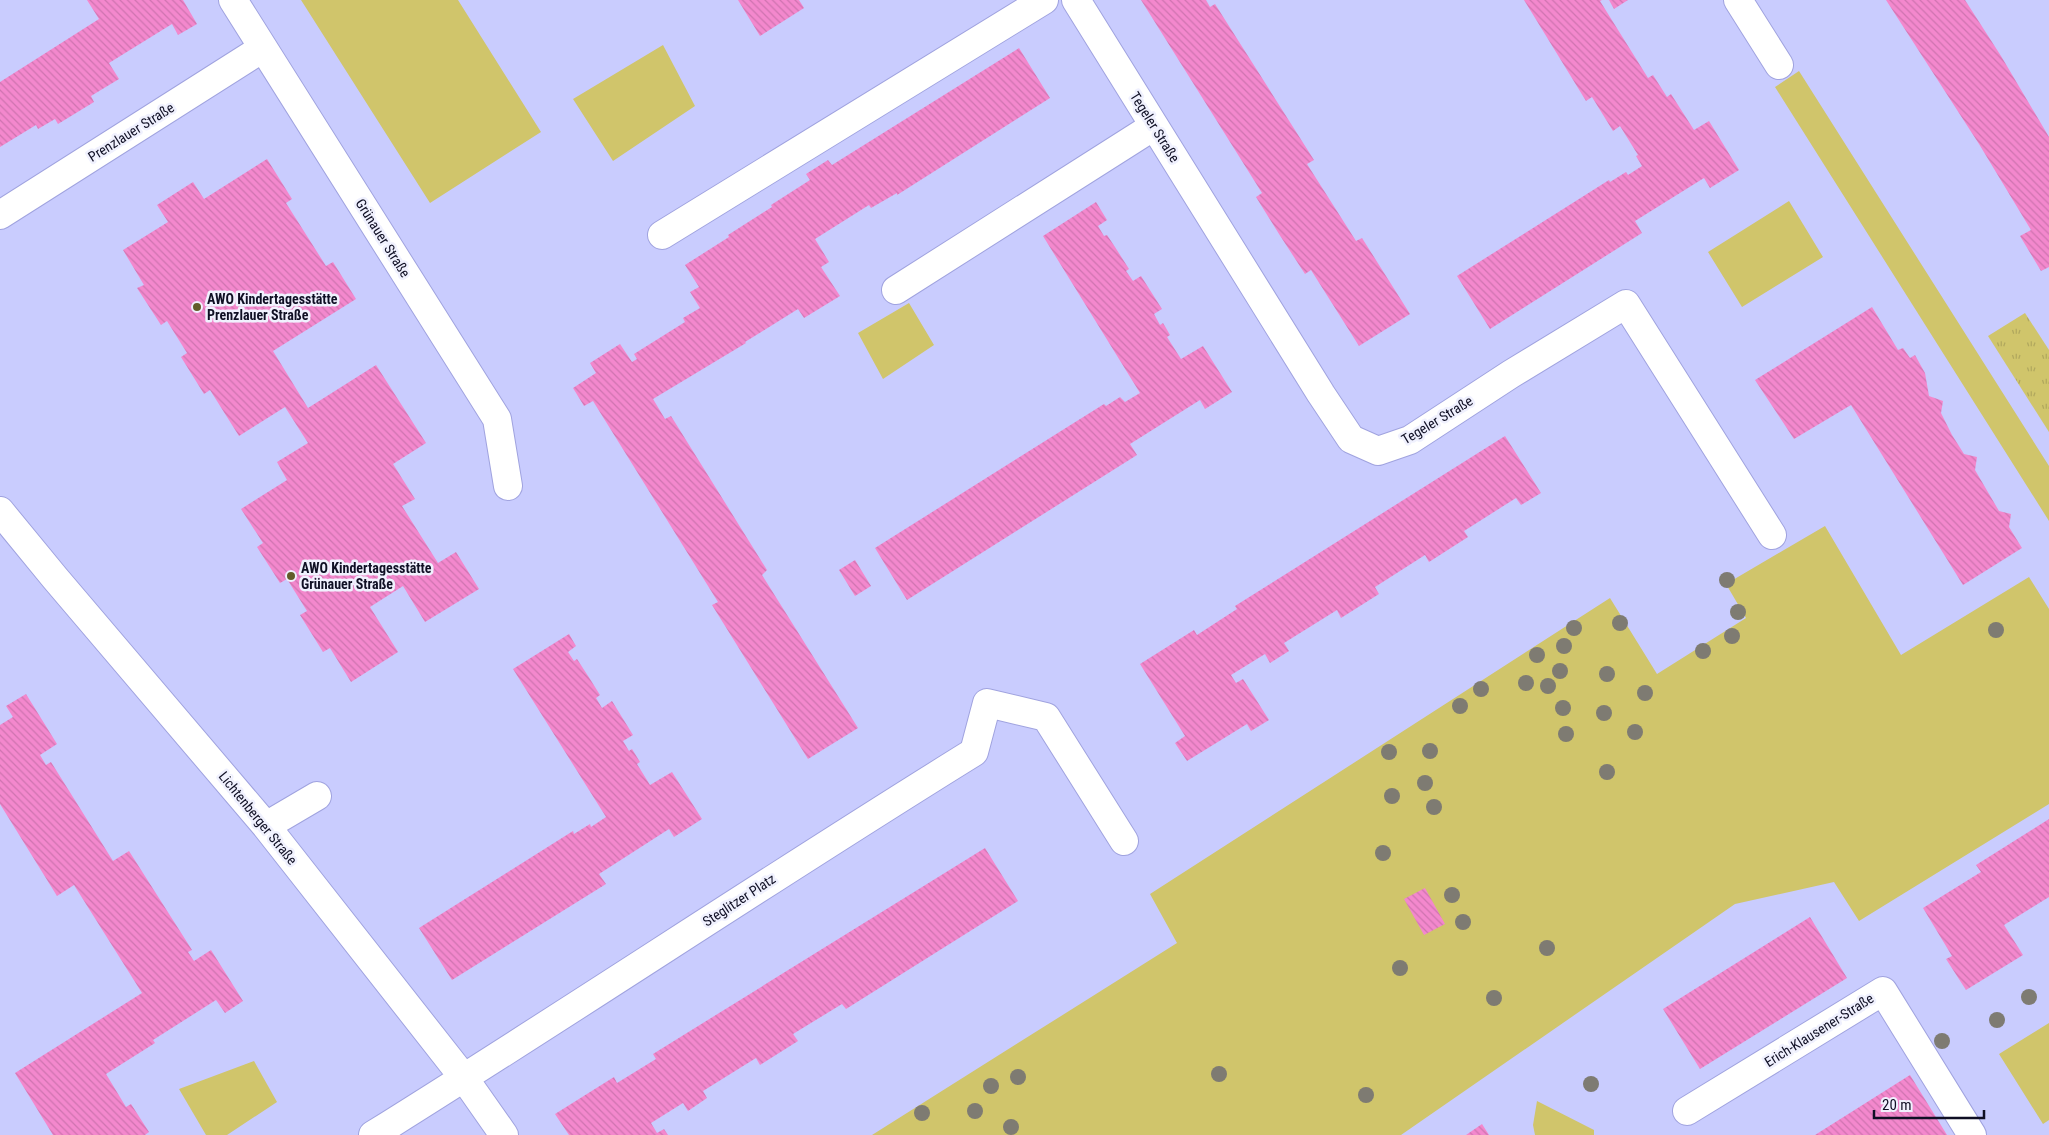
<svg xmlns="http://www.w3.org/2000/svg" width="2049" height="1135" font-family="'Roboto Condensed',sans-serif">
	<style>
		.grass { fill: url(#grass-tufts) }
		.park { fill: #d0c56b }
		.building { fill: url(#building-back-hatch) }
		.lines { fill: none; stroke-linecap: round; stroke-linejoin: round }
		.minor-casing { stroke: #a0a3df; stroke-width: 30 }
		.minor { stroke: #fff; stroke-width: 28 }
		.tree { fill: #7e7b72 }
		.poi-dot { fill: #635c29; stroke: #f0f1fe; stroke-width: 2 }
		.labels { text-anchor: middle; stroke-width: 5; stroke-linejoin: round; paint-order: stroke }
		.street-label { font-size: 14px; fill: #0f0f24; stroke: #f0f1fe }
		.poi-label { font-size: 14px; font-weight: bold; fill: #0f0f24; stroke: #f0f1fe; text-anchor: start }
	</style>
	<defs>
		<pattern id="grass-tufts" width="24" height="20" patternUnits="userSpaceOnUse" patternTransform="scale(1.25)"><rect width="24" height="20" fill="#d0c56b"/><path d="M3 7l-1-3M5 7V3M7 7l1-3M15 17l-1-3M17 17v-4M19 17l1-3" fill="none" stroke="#b1a85d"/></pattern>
		<pattern id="building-back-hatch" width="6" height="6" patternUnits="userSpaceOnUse" patternTransform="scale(1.25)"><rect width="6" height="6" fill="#f388cd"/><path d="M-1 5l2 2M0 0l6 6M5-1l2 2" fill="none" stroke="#cf74b0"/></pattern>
	</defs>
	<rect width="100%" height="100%" fill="#c9ccfe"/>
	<path class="grass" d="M2025 313 2049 350V432L1988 336Z"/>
	<path class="park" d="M301 0H458L541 132 430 203Z
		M663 45 695 106 613 161 573 99Z
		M1799 71 2049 466V521L1775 87Z
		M1789 201 1823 257 1742 307 1708 252Z
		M909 303 934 345 883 379 858 333Z
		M1825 526 1901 655 2029 577 2049 609V804L1859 921 1834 882 1735 904 1401 1135H872L1177 943 1150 894 1610 598 1657 674 1746 618 1726 584Z
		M2049 1023V1120L2043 1124 1999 1054Z
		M254 1061 277 1102 227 1135H206L179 1089Z
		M1537 1101 1594 1130V1135H1535L1533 1125Z"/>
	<path class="building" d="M87 0H183L197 24 178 35 172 24 109 63 119 79 91 96 94 102 58 124 55 119 38 129 36 125 0 147V82L99 19Z
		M738 0H799L804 8 760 36Z
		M1141 0H1206L1210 7 1215 4 1314 160 1307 164 1356 241 1362 238 1410 314 1359 346 1311 270 1305 274 1279 234 1256 197 1262 193Z
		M1524 0H1602L1600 1 1648 78 1653 75 1667 97 1671 94 1694 130 1709 121 1739 170 1710 188 1704 178 1635 221 1642 233 1490 329 1457 276 1609 180 1610 182 1626 172 1628 175 1642 166 1636 156 1638 155 1620 126 1613 131 1592 97 1586 101Z
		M1609 0H1628L1614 9Z
		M1886 0H1965L2001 56 2049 137V267L2041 271 2020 236 2031 230 1979 144Z
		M1019 48 1050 98 897 195V193L871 208 869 205 815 239 829 262 821 267 840 296 804 318 798 309 745 342 746 343 653 399 665 419 671 416 767 570 762 575 858 728 808 759 712 605 718 602 593 401 584 406 573 388 596 373 590 363 620 344 632 362 637 359 634 354 685 322 683 318 700 308 690 292 699 287 685 265 729 237 728 235 772 207 771 205 810 180 806 174 828 160 832 165Z
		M267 159 292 199 286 203 326 266 333 262 356 299 273 351 308 408 376 365 426 443 393 464 415 499 402 506 438 563 456 552 479 589 425 622 403 586 370 607 398 652 351 682 330 648 323 652 300 615 307 611 287 579 280 583 257 547 263 543 241 509 287 480 277 462 308 443 285 407 239 436 210 390 204 394 181 357 187 353 167 321 161 325 137 288 144 285 123 250 168 222 157 205 193 182 204 199Z
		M1096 202 1107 220 1098 226 1104 236 1107 235 1115 247 1129 269 1126 271 1133 281 1141 276 1162 309 1154 314 1160 325 1163 323 1166 328 1170 335 1167 337 1181 359 1203 346 1232 392 1205 409 1200 400 1130 444 1137 455 907 600 875 548 1104 404 1106 406 1120 397 1125 402 1140 393 1043 236Z
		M1872 307 1898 350 1903 348 1910 358 1915 355 1925 373 1929 396 1943 401 1941 413 1952 435 1964 454 1977 457 1975 470 1999 511 2011 514 2009 527 2022 548 1963 585 1851 405 1794 439 1755 380Z
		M1505 436 1541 493 1521 505 1516 498 1464 531 1468 537 1429 562 1425 555 1375 587 1379 594 1341 618 1337 610 1284 643 1289 651 1270 663 1265 654 1231 675 1236 683 1243 679 1269 720 1251 731 1247 724 1187 761 1175 743 1185 736 1140 664 1194 630 1197 635 1237 609 1235 606Z
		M855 560 871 586 855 596 839 570Z
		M569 634 576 646 568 652 574 661 577 659 590 679 600 695 596 698 602 708 612 701 633 735 623 741 629 751 632 749 640 762 637 764 650 785 672 772 702 819 674 837 669 829 599 874 606 884 452 980 419 928 573 831 574 834 590 824 591 827 606 817 513 669Z
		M26 694 57 744 40 755 46 765 51 762 113 861 129 851 192 950 188 952 194 961 211 950 243 1001 225 1013 216 1000 153 1040 155 1043 106 1074 126 1107 131 1104 149 1132 145 1135H53L15 1073 142 993 74 885 57 896 0 804V725L13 717 6 706Z
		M2049 819V897L2004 925 2023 955 1966 990 1946 959 1952 956 1923 908 1981 872 1976 865Z
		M985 848 1018 901 846 1009 842 1004 793 1034 798 1041 760 1065 756 1058 703 1091 707 1098 688 1111 683 1103 651 1123 657 1133 664 1129 668 1135H569L555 1114 614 1077 617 1083 656 1059 653 1054Z
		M1425 888 1445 924 1424 935 1404 899Z
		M1810 917 1847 978 1700 1069 1663 1009Z
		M1910 1075 1947 1135H1815Z
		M1482 1124 1489 1135H1466Z"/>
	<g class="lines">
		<defs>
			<path id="minor" d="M233 0 497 419 508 486
				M1076 0 1321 394 1351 439 1378 451 1410 440 1511 374 1626 304 1772 535
				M1738 0 1779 65
				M0 215 263 48
				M662 235 1044 0
				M896 290 1154 126
				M0 511 55 578 266 826 464 1078 504 1135
				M266 826 317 796
				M1687 1111 1883 991 1972 1135
				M373 1135C575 1009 772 877 974 752L987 703 1046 717 1124 841"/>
		</defs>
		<use href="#minor" class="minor-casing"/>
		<use href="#minor" class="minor"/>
	</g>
	<g class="tree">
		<circle cx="1727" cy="580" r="8"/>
		<circle cx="1738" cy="612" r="8"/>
		<circle cx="1620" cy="623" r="8"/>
		<circle cx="1574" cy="628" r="8"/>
		<circle cx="1996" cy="630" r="8"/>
		<circle cx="1732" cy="636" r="8"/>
		<circle cx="1564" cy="646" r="8"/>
		<circle cx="1703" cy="651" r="8"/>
		<circle cx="1537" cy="655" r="8"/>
		<circle cx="1560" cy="671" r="8"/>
		<circle cx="1607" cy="674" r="8"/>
		<circle cx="1526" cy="683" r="8"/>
		<circle cx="1548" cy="686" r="8"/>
		<circle cx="1481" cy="689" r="8"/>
		<circle cx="1645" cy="693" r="8"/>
		<circle cx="1460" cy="706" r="8"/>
		<circle cx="1563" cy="708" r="8"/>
		<circle cx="1604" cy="713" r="8"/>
		<circle cx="1635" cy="732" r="8"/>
		<circle cx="1566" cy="734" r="8"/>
		<circle cx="1430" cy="751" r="8"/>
		<circle cx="1389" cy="752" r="8"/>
		<circle cx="1607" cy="772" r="8"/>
		<circle cx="1425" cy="783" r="8"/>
		<circle cx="1392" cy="796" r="8"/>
		<circle cx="1434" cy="807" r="8"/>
		<circle cx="1383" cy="853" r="8"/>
		<circle cx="1452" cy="895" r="8"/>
		<circle cx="1463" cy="922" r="8"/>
		<circle cx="1547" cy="948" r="8"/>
		<circle cx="1400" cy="968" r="8"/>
		<circle cx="2029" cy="997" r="8"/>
		<circle cx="1494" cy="998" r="8"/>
		<circle cx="1997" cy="1020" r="8"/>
		<circle cx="1942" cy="1041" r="8"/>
		<circle cx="1219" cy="1074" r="8"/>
		<circle cx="1018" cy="1077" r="8"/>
		<circle cx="1591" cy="1084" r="8"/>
		<circle cx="991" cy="1086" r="8"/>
		<circle cx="1366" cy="1095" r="8"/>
		<circle cx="975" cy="1111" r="8"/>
		<circle cx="922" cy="1113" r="8"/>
		<circle cx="1011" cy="1127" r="8"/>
	</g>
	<g class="poi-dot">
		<circle cx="197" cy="307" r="5"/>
		<circle cx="291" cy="576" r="5"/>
	</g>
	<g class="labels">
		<g class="street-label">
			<text transform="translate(1155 127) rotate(58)" y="5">Tegeler Straße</text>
			<text transform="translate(131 132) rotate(-32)" y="5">Prenzlauer Straße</text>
			<text transform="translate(383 238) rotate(58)" y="5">Grünauer Straße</text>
			<text transform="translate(1437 420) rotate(-31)" y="5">Tegeler Straße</text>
			<text transform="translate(258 818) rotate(51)" y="5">Lichtenberger Straße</text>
			<text transform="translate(739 900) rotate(-33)" y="5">Steglitzer Platz</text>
			<text transform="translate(1819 1030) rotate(-32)" y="5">Erich-Klausener-Straße</text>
		</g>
		<g class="poi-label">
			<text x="207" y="304">AWO Kindertagesstätte<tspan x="207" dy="16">Prenzlauer Straße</tspan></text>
			<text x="301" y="573">AWO Kindertagesstätte<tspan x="301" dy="16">Grünauer Straße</tspan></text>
		</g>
	</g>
	<path d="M1874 1110v8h110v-8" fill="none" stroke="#0f0f24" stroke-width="2.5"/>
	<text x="1882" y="1110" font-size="15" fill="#0f0f24" stroke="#f0f1fe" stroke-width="4" paint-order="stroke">20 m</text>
</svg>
